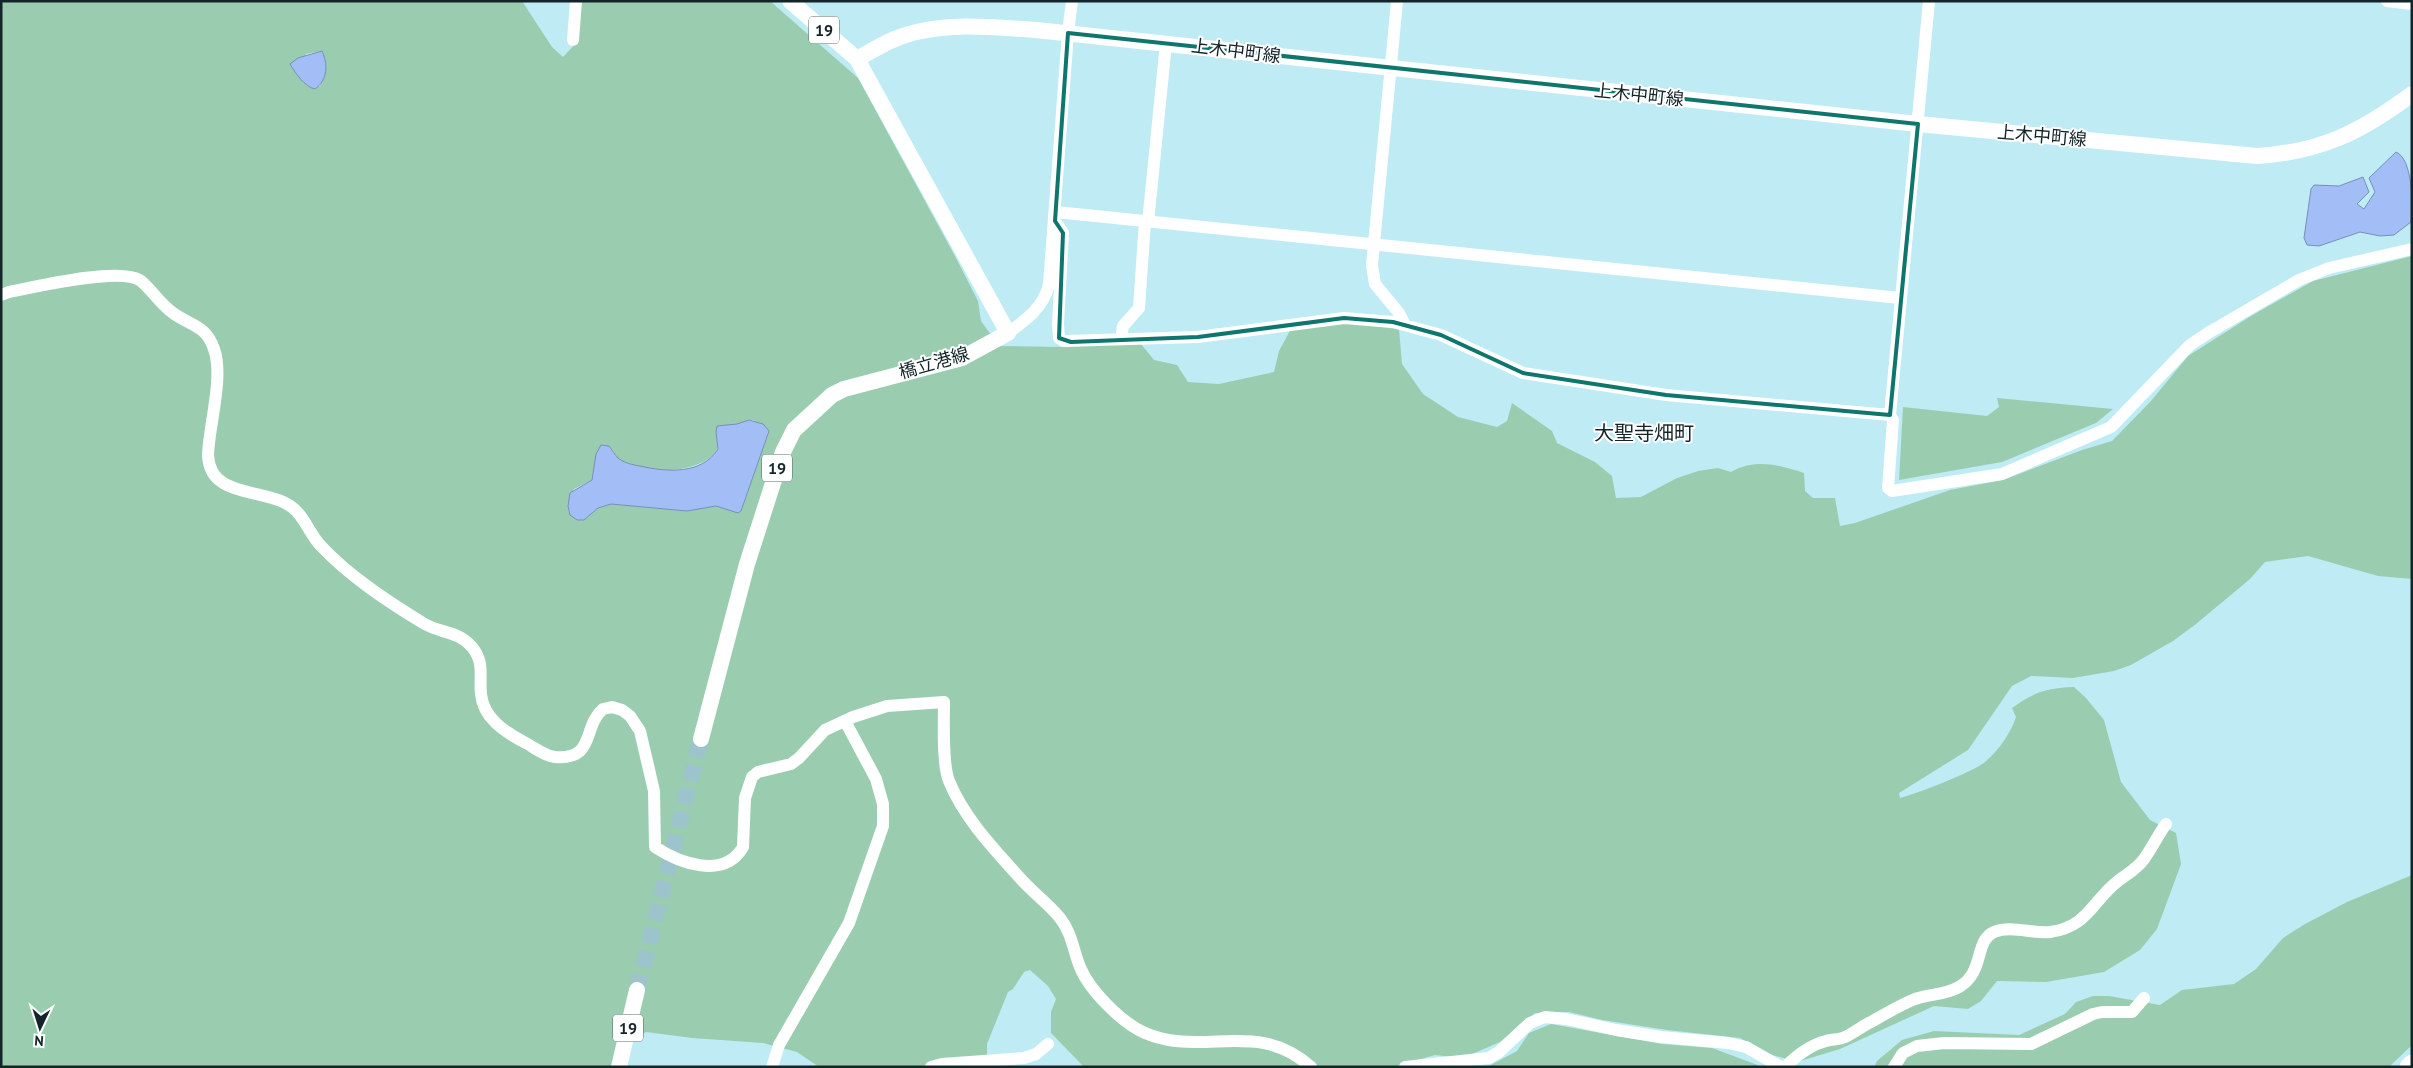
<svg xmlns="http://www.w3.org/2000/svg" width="2413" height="1068" font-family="'PT Sans','Noto Sans JP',sans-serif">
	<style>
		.green { fill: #9acdb0; fill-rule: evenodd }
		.water { fill: #a3bdf7; stroke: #788fb9 }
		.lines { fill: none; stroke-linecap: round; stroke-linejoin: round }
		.major-tunnel { stroke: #9dc3cc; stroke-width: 16; stroke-dasharray: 16 8; stroke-linecap: butt }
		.minor { stroke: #fff; stroke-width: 12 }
		.major { stroke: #fff; stroke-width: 16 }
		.highway { stroke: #fff; stroke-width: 19 }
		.marked { fill: none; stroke: #0f766e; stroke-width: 4; stroke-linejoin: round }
		.labels { text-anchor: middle; stroke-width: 4; stroke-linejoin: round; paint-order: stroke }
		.shield { fill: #fff; stroke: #5a6669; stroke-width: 1 }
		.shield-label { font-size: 16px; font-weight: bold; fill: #142529 }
		.street-label { font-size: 18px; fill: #142529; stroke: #fff }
		.quarter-label { font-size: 20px; fill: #142529; stroke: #fff }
	</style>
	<rect width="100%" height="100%" fill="#bfebf5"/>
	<path class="green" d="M1 1H522L552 47 563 57 577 42 580 1H770L858 78 956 258 978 301 981 321 999 346 1065 347 1116 344H1141L1154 360 1177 365 1188 382 1219 384 1274 372 1279 351 1292 327 1342 323 1399 329 1402 364 1423 394 1458 417 1497 427 1507 421 1512 403 1552 431 1557 443 1595 462 1612 476 1616 498 1641 497 1677 478 1698 471 1718 468 1731 472C1755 458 1779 465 1804 473L1805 491 1813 498H1835L1840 526 1855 523 1950 490 2003 480 2082 450 2112 441 2151 401 2188 356 2251 316 2313 281 2412 256V579L2378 576 2308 556 2265 562 2250 579 2196 624 2173 641 2131 665 2114 671 2073 678 2031 676 2012 686 1968 750 1899 793 1900 798C1916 794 1973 772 1985 762 1998 751 2011 733 2016 717L2012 708C2034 692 2047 688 2074 687L2086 698 2104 720 2121 782 2150 820 2176 833 2181 864 2157 929 2140 950 2104 972 2046 982 1997 981 1981 1001 1968 1009 1934 1006 1840 1049 1797 1062 1769 1054 1740 1038 1667 1030 1602 1020 1569 1012 1535 1013 1500 1042 1463 1058 1435 1055 1393 1067H1084L1051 1033V1012L1056 999 1048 986 1030 970 1024 972 1013 989 1008 992 987 1044V1055L914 1067H819L797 1052 763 1043 692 1038 646 1032 616 1048 612 1067H1ZM322 51 326 64 321 83 320 86 306 85V54ZM749 420H753L769 431 741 511 716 506 687 511 611 504 598 508 584 520C562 516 568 505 574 489L592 480 594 471 609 446C612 449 615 455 618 458 638 475 693 474 712 456 717 452 717 448 719 443 726 432 737 424 749 420Z
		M1997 398 2113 409 2096 423 2002 462 1899 480 1903 407 1987 416 1999 407Z
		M2412 875V1045L2389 1067H1874L1877 1061 1902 1040 1934 1031 2019 1035 2065 1014 2076 1002 2093 996H2109L2160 1005 2182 990 2234 984 2256 969 2283 938 2305 924 2347 902Z
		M1551 1024 1662 1044 1712 1048 1763 1067H1487L1517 1051 1529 1033Z"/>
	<path class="water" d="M322 51C328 64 328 80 315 89 305 87 295 73 290 64L298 58Z
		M2396 152C2413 159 2413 205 2411 222L2394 235 2380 236 2360 232 2319 246 2307 245 2304 238 2311 189 2314 185 2339 186 2363 177 2369 192 2357 204 2364 209 2375 192 2369 178Z
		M749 420 763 424 769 431 741 511 738 513 716 506 687 511 611 504 598 508 584 520H577L570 515 568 506 570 493 592 480 596 454 601 445 609 446C612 450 615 455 618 458 624 463 633 465 640 466 666 472 702 475 718 449L716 432 717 426 737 424Z"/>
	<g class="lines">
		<path class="major-tunnel" d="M637 990 701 739"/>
		<path class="minor" d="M1397 1 1372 265 1375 284 1399 313 1405 325
			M1929 1 1890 415 1893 420 1888 488 1892 491 2002 474 2111 427 2190 345 2208 333 2299 280 2329 268 2412 249
			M2387 1 2412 4
			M573 40 576 1
			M1056 212 1900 298
			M1055 221 1063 233 1058 324 1059 338 1064 341 1198 337 1344 318 1393 322 1441 335 1523 373 1666 395 1890 415
			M1148 222 1166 43
			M1 295 9 292C34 287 122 266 141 281 152 290 160 304 173 313 191 326 206 325 214 349 224 377 209 425 208 455 210 504 276 484 299 514 307 524 312 536 320 545 349 576 387 601 423 623 441 634 457 630 472 647 485 663 479 676 481 694 483 718 505 732 524 742 534 747 544 756 555 757 596 760 582 727 603 709L612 707 622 710 630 716 640 731 654 791 655 847C679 863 724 880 743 847L745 798 752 777 758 772 791 764 799 758 825 730 853 717 887 706 944 702C944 721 942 764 949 781 964 818 994 849 1020 878 1033 893 1048 903 1060 918 1072 933 1073 950 1080 967 1089 990 1122 1023 1145 1033 1203 1058 1257 1018 1311 1067
			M1008 333C1026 320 1044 307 1049 284L1068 33 1072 1
			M1121 339 1123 326 1139 308 1145 221
			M772 1067 779 1045 849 923 883 826V804L876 779 845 721
			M931 1067 942 1064 1024 1058 1036 1054 1048 1044
			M1405 1067 1489 1058 1499 1052 1530 1023 1545 1017 1566 1019 1616 1030 1661 1037 1728 1043 1746 1047 1781 1067
			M1785 1067C1796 1056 1810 1045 1826 1041 1832 1039 1839 1040 1845 1037 1854 1033 1862 1026 1871 1022 1885 1014 1900 1005 1915 999 1929 994 1945 995 1959 987 1985 972 1974 941 1994 932 2011 925 2032 934 2050 932 2088 927 2092 901 2118 881 2127 874 2137 869 2144 859 2152 848 2158 835 2166 824
			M1894 1067 1903 1053 1917 1046 1944 1043 2031 1044 2093 1014 2102 1012H2132L2144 998"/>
		<path class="major" d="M857 59C868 53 878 47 888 42 934 20 987 27 1036 30L1918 124 2257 156C2321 152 2361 132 2412 94
			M701 739 747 564 783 452 794 430 832 395 844 389 962 358 1008 333 857 59 790 1
			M619 1067 637 990"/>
		<path class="highway" d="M2409 1067 2412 1064"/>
	</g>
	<path class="marked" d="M1068 33 1918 124 1890 415 1666 395 1523 373 1441 335 1393 322 1344 318 1198 337 1071 342 1059 338 1063 233 1055 221Z"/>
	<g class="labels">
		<g class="shield">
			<rect x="809" y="16.5" width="30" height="27" rx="4"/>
			<rect x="762" y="454.5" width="30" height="27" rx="4"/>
			<rect x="613" y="1014.5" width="30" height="27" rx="4"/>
		</g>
		<g class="shield-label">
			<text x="824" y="36">19</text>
			<text x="777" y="474">19</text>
			<text x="628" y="1034">19</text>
		</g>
		<g class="street-label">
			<text transform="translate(1236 51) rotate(7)" y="6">上木中町線</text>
			<text transform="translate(1639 95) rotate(6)" y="6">上木中町線</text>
			<text transform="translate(2042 136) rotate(5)" y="6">上木中町線</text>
			<text transform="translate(934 363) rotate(-16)" y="6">橋立港線</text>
		</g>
		<g class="quarter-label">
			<text x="1644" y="440">大聖寺畑町</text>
		</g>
	</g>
	<rect width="2413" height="1068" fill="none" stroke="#142529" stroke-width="5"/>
	<g transform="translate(40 1028) rotate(184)" stroke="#ffffff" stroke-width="4" paint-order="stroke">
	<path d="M0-4L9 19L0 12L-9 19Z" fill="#142529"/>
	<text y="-8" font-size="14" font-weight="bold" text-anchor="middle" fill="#142529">N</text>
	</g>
</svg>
